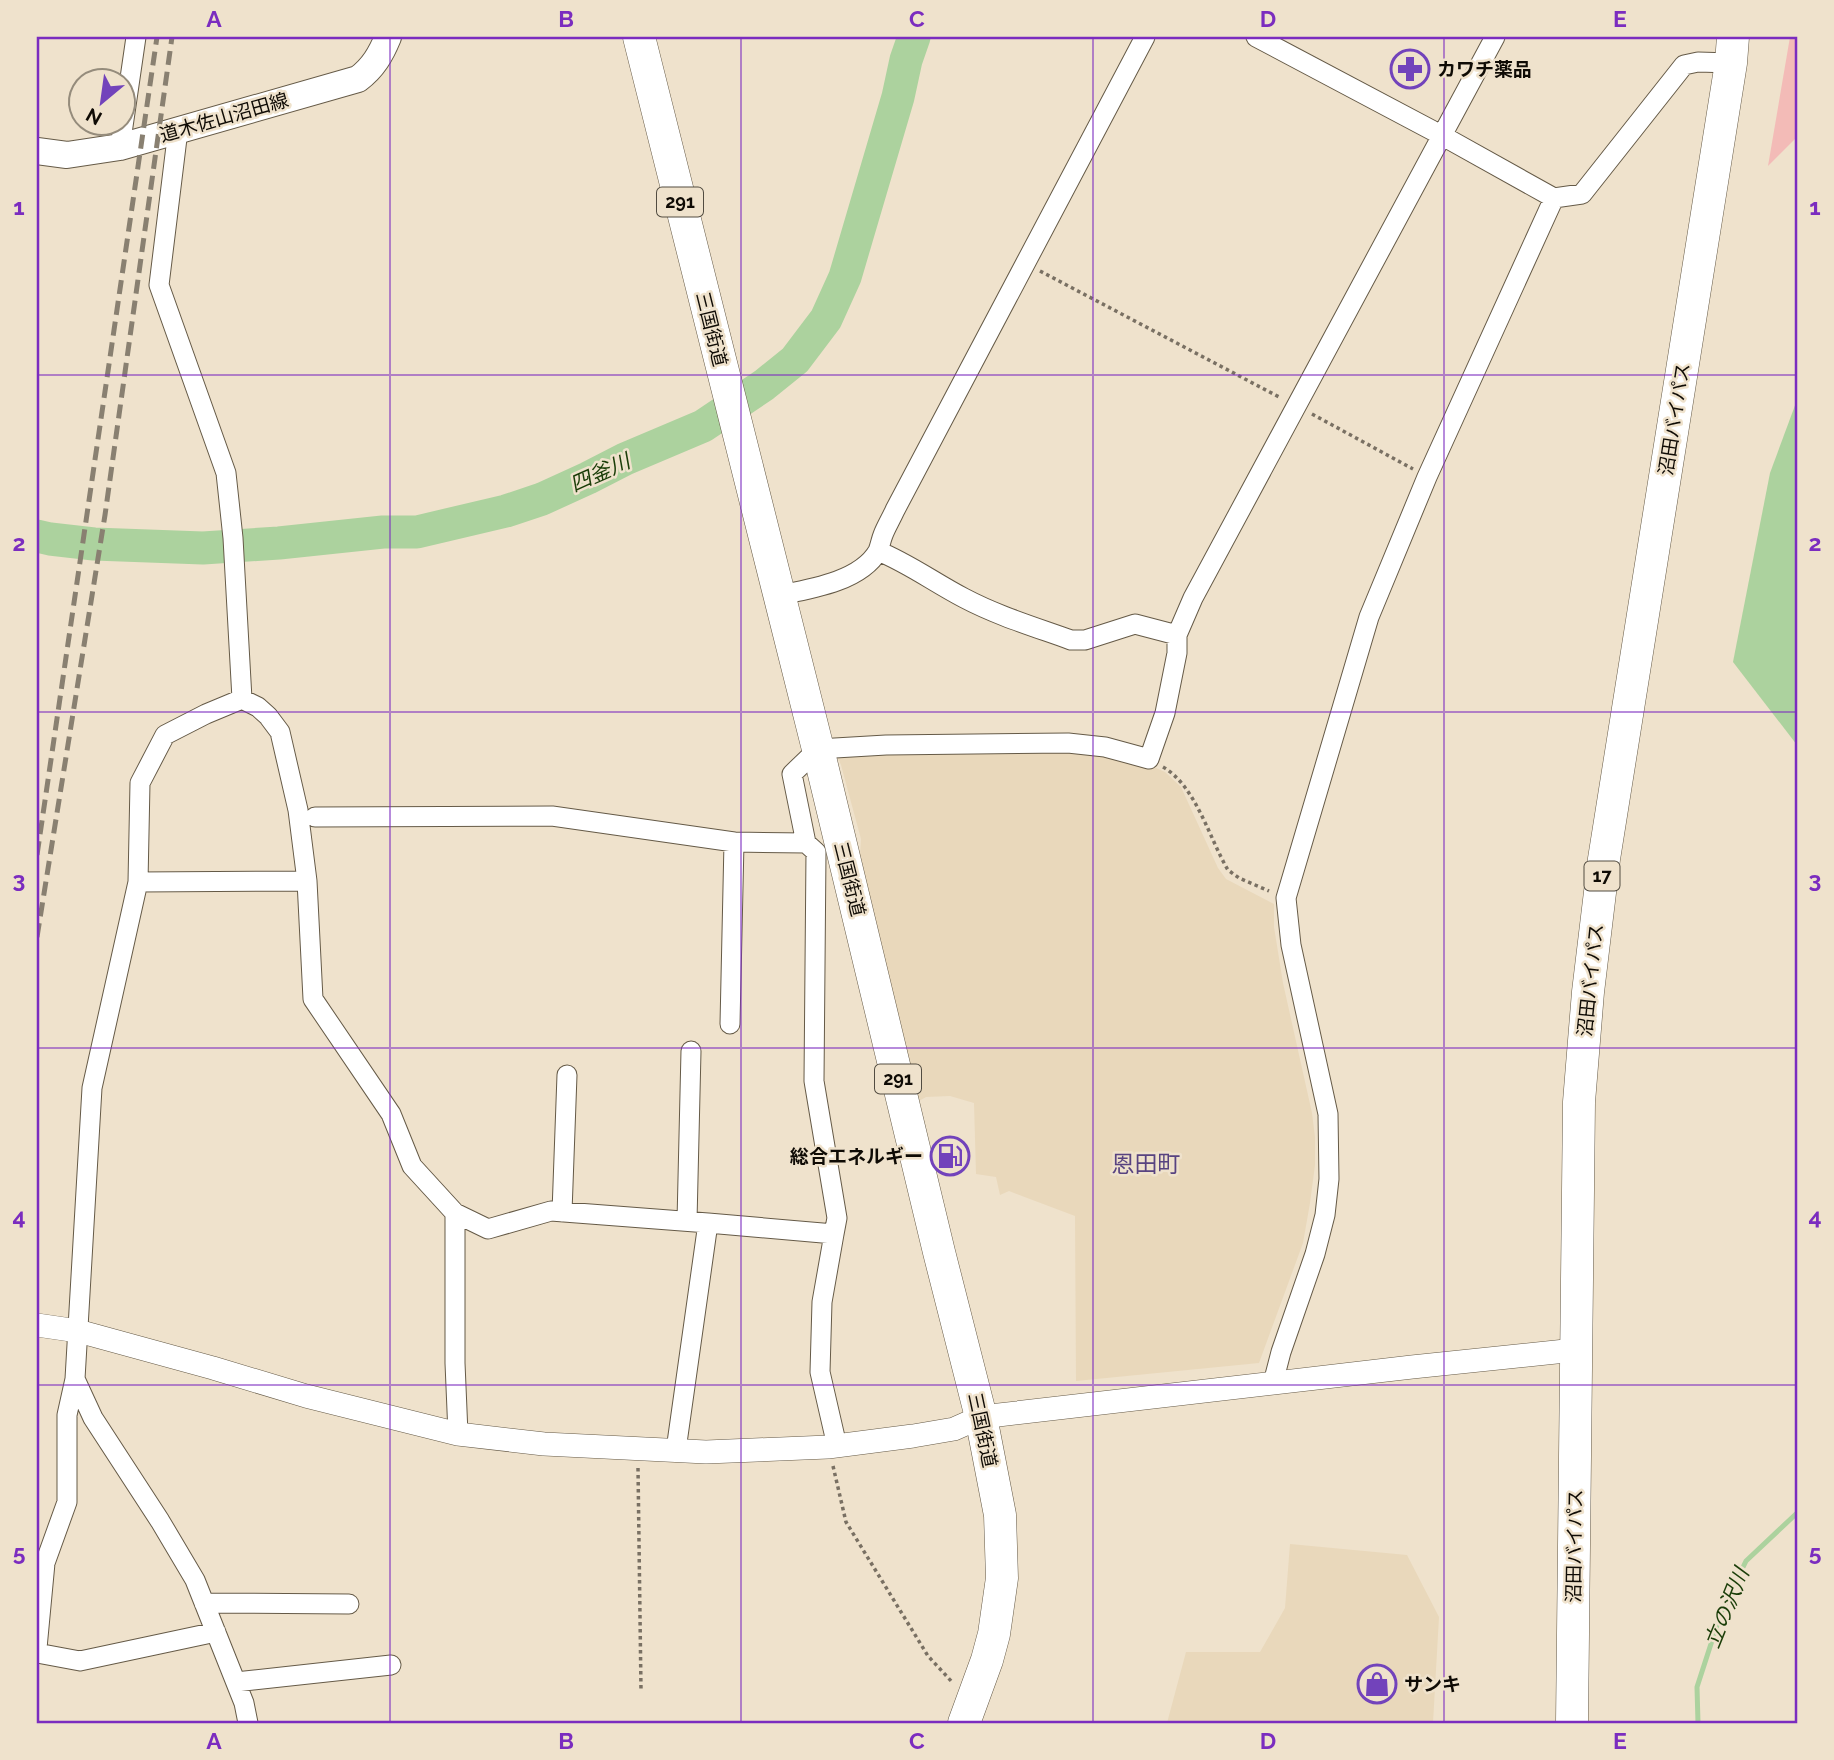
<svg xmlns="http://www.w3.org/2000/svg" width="1834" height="1760" font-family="Raleway,'Noto Sans JP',sans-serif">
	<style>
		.built { fill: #e9d8bb }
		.green { fill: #f3bbb7 }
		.water { fill: #acd29e }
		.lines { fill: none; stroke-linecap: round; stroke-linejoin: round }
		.stream { stroke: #acd29e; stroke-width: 5 }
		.river { stroke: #acd29e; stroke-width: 33 }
		.minor-casing { stroke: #655a47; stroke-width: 21 }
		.tertiary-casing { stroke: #655a47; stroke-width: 24 }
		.secondary-casing { stroke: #655a47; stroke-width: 28 }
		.trunk-casing { stroke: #655a47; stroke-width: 33 }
		.path { stroke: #797063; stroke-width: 3.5; stroke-dasharray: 3.5 3.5; stroke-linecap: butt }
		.minor { stroke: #fff; stroke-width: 19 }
		.tertiary { stroke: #fff; stroke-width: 23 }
		.secondary { stroke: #fff; stroke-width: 26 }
		.trunk { stroke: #fff; stroke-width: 32 }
		.rail { stroke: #898071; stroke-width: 5; stroke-dasharray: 14 7; stroke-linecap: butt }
		.grid { fill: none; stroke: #7b2cbf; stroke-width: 2; stroke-opacity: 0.55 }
		.labels { text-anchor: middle; stroke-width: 5; stroke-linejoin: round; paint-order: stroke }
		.shield { fill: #efe2cc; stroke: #524c41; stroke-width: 2 }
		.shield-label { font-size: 18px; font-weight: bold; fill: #0f0b05 }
		.poi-label { font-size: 19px; font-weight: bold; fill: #0f0b05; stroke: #efe2cc; text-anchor: start }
		.street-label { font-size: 19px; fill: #0f0b05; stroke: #efe2cc }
		.water-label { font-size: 21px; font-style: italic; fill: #1a3d08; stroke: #efe2cc }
		.quarter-label { font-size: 23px; fill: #584380; stroke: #efe2cc }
		.neatline { fill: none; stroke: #7b2cbf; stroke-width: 2.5 }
		.grid-label { font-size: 23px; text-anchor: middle; font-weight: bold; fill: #7b2cbf }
	</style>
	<rect width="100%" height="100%" fill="#efe2cc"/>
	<path class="built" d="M1067 747 1145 763 1165 772 1181 787 1218 868 1226 879 1274 904V927L1283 983 1312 1113 1315 1137V1165L1310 1203 1303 1243 1259 1363 1076 1381 1075 1216 1009 1191 1000 1195 996 1177 976 1174 974 1103 950 1096 926 1097 915 1103 858 888 861 839 841 765 835 751Z
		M1290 1544 1407 1555 1439 1617 1433 1723H1167L1186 1652H1260L1285 1608Z"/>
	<path class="green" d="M1790 37H1797V137L1768 166Z"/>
	<path class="water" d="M1797 400V745L1733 662 1770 473Z"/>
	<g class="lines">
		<path class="stream" d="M1698 1723 1697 1687 1721 1613 1746 1561 1797 1513"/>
		<path class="river" d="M37 536 50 539 94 544 203 548 279 543 383 532H417L506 511 542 499 588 478 625 459 703 426 764 385 795 360 826 319 845 277 898 97 906 60 914 37"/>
		<defs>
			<path id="minor" d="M1256 37 1441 135 1554 198 1582 194 1684 65 1698 62 1731 63
				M178 130 159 285 226 473 233 538 242 699 258 707 268 716 280 732 298 810 307 881 313 999 391 1114 412 1166 455 1213V1363L458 1434
				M120 147 136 37
				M878 551C908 563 935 583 964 598 998 616 1035 627 1071 640H1085L1135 624 1177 635
				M780 595C811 589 861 581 878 551 880 546 881 540 883 535 886 527 891 519 895 510L1145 37
				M242 699 206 714 165 735 140 783 138 882 92 1088 75 1379 93 1418 160 1521 195 1580 244 1703 248 1723
				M315 817 552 816 734 842
				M138 882 307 881
				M730 1024 734 842 806 843 792 774 818 749 886 745 1068 743 1105 747 1149 759 1165 713 1177 653V635L1193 598 1495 37
				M562 1212 567 1075
				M455 1213 488 1229 551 1211 708 1223 676 1450
				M687 1221 691 1051
				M708 1223 834 1234 837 1218 814 1081 816 852 806 843
				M834 1234 822 1302 820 1372 837 1446
				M1273 1383 1281 1352 1315 1254 1325 1215 1329 1179 1328 1114 1291 945 1286 898 1369 617 1427 477 1554 198
				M204 1603 349 1604
				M37 1648 45 1563 67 1502V1415L75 1379
				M37 1653 80 1661 216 1632
				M236 1682 391 1665"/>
			<path id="tertiary" d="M37 1325 78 1331 213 1368 306 1396 458 1434 544 1444 706 1452 828 1447 913 1436 954 1429 981 1417 1412 1367 1575 1350"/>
			<path id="secondary" d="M37 151 67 155 120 147 358 79C373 68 381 54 388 37"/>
			<path id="trunk" d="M639 37 818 749 939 1252 981 1417 1000 1515 1002 1578 994 1634 987 1660 964 1723
				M1572 1723 1579 1102 1588 992 1604 859 1731 63 1733 37"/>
		</defs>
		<use href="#minor" class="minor-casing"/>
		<use href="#tertiary" class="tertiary-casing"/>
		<use href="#secondary" class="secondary-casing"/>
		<use href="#trunk" class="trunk-casing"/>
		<path class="path" d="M1040 271 1281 398
			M1312 414 1413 469
			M1163 767C1196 786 1209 838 1228 870L1239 878 1269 891
			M833 1466 846 1522 928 1656 953 1683
			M638 1468 641 1690"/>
		<use href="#minor" class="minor"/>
		<use href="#tertiary" class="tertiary"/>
		<use href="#secondary" class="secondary"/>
		<use href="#trunk" class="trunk"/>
		<path class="rail" d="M37 855 157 37
			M37 937 105 515 172 37"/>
	</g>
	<path class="grid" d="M390 37V1723M741 37V1723M1093 37V1723M1444 37V1723M37 375H1797M37 712H1797M37 1048H1797M37 1385H1797"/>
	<defs>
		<symbol id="pharmacy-ring" viewBox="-11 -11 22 22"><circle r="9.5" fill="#efe2cc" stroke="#7243bb" stroke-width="1.5"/><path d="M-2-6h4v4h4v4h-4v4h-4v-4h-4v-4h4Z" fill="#7243bb"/></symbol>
		<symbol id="fuel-ring" viewBox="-11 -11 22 22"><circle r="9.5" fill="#efe2cc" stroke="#7243bb" stroke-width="1.5"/><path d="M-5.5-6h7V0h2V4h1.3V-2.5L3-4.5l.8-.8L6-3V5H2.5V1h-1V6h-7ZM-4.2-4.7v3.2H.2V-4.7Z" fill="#7243bb"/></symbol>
		<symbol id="shop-ring" viewBox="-11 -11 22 22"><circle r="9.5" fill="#efe2cc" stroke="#7243bb" stroke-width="1.5"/><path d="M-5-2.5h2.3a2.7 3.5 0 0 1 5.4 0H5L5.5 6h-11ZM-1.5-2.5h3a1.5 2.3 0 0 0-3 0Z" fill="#7243bb"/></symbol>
	</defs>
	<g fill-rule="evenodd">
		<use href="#pharmacy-ring" x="1388" y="47" width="44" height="44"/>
		<use href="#fuel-ring" x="928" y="1134" width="44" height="44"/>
		<use href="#shop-ring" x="1355" y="1662" width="44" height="44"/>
	</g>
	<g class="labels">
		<g class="shield">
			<rect x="657" y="187.5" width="46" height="29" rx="5"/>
			<rect x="1584.5" y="861.5" width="35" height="29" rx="5"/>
			<rect x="875" y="1064.5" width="46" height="29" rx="5"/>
		</g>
		<g class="shield-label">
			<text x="680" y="208">291</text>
			<text x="1602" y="882">17</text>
			<text x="898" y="1085">291</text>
		</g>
		<g class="poi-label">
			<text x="1437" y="76">カワチ薬品</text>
			<text x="923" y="1163" text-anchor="end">総合エネルギー</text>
			<text x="1404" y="1691">サンキ</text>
		</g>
		<g class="street-label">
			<text transform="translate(224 117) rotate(-16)" y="7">道木佐山沼田線</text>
			<text transform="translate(712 329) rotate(76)" y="7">三国街道</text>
			<text transform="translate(1674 419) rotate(-81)" y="7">沼田バイパス</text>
			<text transform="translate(850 879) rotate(76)" y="7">三国街道</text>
			<text transform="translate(1590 980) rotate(-84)" y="7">沼田バイパス</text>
			<text transform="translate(983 1430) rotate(78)" y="7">三国街道</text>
			<text transform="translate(1574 1546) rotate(-89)" y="7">沼田バイパス</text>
		</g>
		<g class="water-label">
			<text transform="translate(600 473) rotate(-24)" y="7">四釜川</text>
			<text transform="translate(1727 1608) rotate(-68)" y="7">立の沢川</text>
		</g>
		<g class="quarter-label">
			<text x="1146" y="1172">恩田町</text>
		</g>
	</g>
	<rect width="1834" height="1760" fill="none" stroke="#efe2cc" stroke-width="77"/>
	<g transform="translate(102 102) rotate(209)"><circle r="33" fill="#efe2cc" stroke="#958c7c" stroke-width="2"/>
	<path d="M0-5L12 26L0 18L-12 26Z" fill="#7243bb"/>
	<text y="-10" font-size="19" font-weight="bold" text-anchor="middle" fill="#0f0b05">N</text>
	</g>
	<rect x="38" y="38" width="1758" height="1684" class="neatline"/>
	<g class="grid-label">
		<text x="214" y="27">A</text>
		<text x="566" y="27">B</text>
		<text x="917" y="27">C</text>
		<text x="1268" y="27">D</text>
		<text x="1620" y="27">E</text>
		<text x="19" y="215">1</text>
		<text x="1815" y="215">1</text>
		<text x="19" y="551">2</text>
		<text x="1815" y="551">2</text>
		<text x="19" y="888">3</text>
		<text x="1815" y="888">3</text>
		<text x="19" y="1225">4</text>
		<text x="1815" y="1225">4</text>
		<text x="19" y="1561">5</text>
		<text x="1815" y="1561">5</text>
		<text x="214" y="1749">A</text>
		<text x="566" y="1749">B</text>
		<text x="917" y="1749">C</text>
		<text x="1268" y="1749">D</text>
		<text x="1620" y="1749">E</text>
	</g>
</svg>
